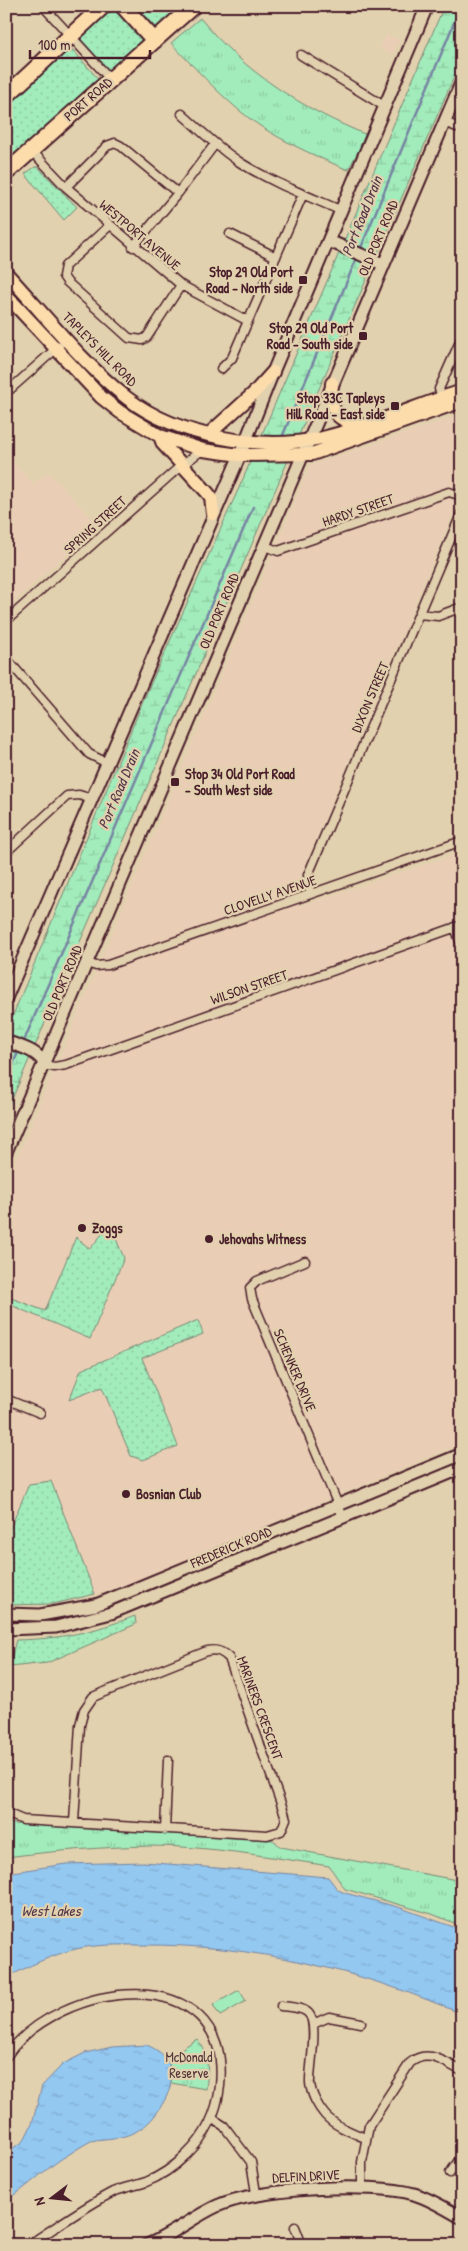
<svg xmlns="http://www.w3.org/2000/svg" width="468" height="2251" font-family="'Patrick Hand',sans-serif">
	<style>
		.built { fill: #e9ceb5 }
		.grass { fill: url(#grass-dots); stroke: #768673 }
		.wetland { fill: url(#wetland-marsh); stroke: #768673 }
		.park { fill: url(#park-tufts); stroke: #768673 }
		.pitch { fill: #a2ecbb; stroke: #768673 }
		.water { fill: url(#water-ripples); stroke: #7684a2 }
		.lines { fill: none; stroke-linecap: round; stroke-linejoin: round }
		.stream { stroke: #7684a2; stroke-width: 2.5 }
		.street-casing { stroke: #4a1f2b; stroke-width: 11 }
		.secondary-casing { stroke: #4a1f2b; stroke-width: 15 }
		.primary-casing { stroke: #4a1f2b; stroke-width: 16 }
		.highway-casing { stroke: #4a1f2b; stroke-width: 19 }
		.street { stroke: #e2d1ae; stroke-width: 8 }
		.secondary { stroke: #e2d1ae; stroke-width: 11 }
		.primary { stroke: #fddcac; stroke-width: 12 }
		.highway { stroke: #fddcac; stroke-width: 15 }
		.poi-dot { fill: #4a1f2b; stroke: #e2d1ae; stroke-width: 2 }
		.labels { text-anchor: middle; stroke-width: 4.5; stroke-linejoin: round; paint-order: stroke }
		.street-label { font-size: 14px; fill: #4a1f2b; stroke: #e2d1ae }
		.poi-label { font-size: 14px; font-weight: bold; fill: #4a1f2b; stroke: #e2d1ae; text-anchor: start }
		.park-label { font-size: 14px; fill: #533439; stroke: #e2d1ae }
		.water-label { font-size: 15px; font-style: italic; fill: #553849; stroke: #e2d1ae }
	</style>
	<defs>
		<pattern id="grass-dots" width="8" height="8" patternUnits="userSpaceOnUse" patternTransform="scale(1.25)"><rect width="8" height="8" fill="#a2ecbb"/><path d="M2 2h.1M6 6h.1" fill="none" stroke="#8dcaa1" stroke-width="1.8" stroke-linecap="round"/></pattern>
		<pattern id="wetland-marsh" width="20" height="14" patternUnits="userSpaceOnUse" patternTransform="scale(1.25)"><rect width="20" height="14" fill="#a2ecbb"/><path d="M1 5h8M5 5V1M11 12h8M15 12V8" fill="none" stroke="#8dcaa1"/></pattern>
		<pattern id="park-tufts" width="24" height="20" patternUnits="userSpaceOnUse" patternTransform="scale(1.25)"><rect width="24" height="20" fill="#a2ecbb"/><path d="M3 7l-1-3M5 7V3M7 7l1-3M15 17l-1-3M17 17v-4M19 17l1-3" fill="none" stroke="#8dcaa1"/></pattern>
		<pattern id="water-ripples" width="26" height="14" patternUnits="userSpaceOnUse" patternTransform="scale(1.25)"><rect width="26" height="14" fill="#93c8f1"/><path d="M2 4q2-2 4 0t4 0M15 11q2-2 4 0t4 0" fill="none" stroke="#80abcf"/></pattern>
	</defs>
	<rect width="100%" height="100%" fill="#e2d1ae"/>
	<filter id="ink" filterUnits="userSpaceOnUse"><feTurbulence type="fractalNoise" baseFrequency=".02" numOctaves="2"/><feDisplacementMap in="SourceGraphic" scale="10" xChannelSelector="R" yChannelSelector="G"/><feConvolveMatrix kernelMatrix="1 2 1 2 8 2 1 2 1" color-interpolation-filters="sRGB"/></filter>
	<g filter="url(#ink)">
		<path class="built" d="M386 34 399 40 393 55 380 49Z
			M462 414V492L295 889 300 906 462 852V1443L133 1582 95 1595 53 1604 6 1605V1184L310 465Z
			M6 449 14 458 12 461 33 484 48 472 99 526 6 608Z"/>
		<path class="grass" d="M130 6H180L153 30Z
			M120 10 144 38 109 70 81 39 109 11Z
			M73 50 99 80 6 162V106L66 51Z
			M35 167H38L77 207 64 220 25 174Z
			M107 1228 114 1234 124 1258 90 1339 6 1303V1296L45 1311 76 1237 90 1249Z
			M198 1320 203 1334 142 1358 178 1446 143 1460 131 1456 102 1387 69 1400 81 1370Z
			M51 1481 95 1594 53 1604 6 1605V1584L11 1574 6 1571V1538L29 1484Z
			M135 1616 136 1624 47 1663 9 1667 16 1640C61 1639 93 1632 135 1616Z"/>
		<path class="wetland" d="M444 6H462V58L6 1113V1032L147 692 243 479Z"/>
		<path class="park" d="M200 18C244 72 303 109 367 135L348 170C311 154 271 137 240 111 215 90 193 66 171 43Z
			M6 1821 14 1824 273 1840 281 1847 462 1881V1926L432 1914 345 1889 329 1866C270 1857 210 1846 151 1846 102 1847 54 1851 6 1857Z
			M197 2039C210 2053 208 2072 206 2089L171 2083 170 2067 167 2058Z"/>
		<path class="pitch" d="M239 1990 246 2001 220 2016 213 2005Z"/>
		<path class="water" d="M143 1862 328 1877 338 1890 345 1893 398 1907 462 1930V2014C361 1970 251 1944 141 1945 120 1945 97 1944 76 1949 51 1955 29 1966 6 1978V1873L66 1864Z
			M147 2045C164 2053 171 2060 171 2079 171 2090 166 2098 160 2108 150 2125 134 2136 114 2138 107 2139 98 2139 91 2141 85 2144 77 2149 71 2153 48 2166 29 2186 6 2201V2152L23 2142 32 2124 42 2086 63 2064 85 2053 112 2047Z"/>
		<g class="lines">
			<path class="stream" d="M360 250 461 6
				M283 435 357 257
				M23 1043 253 507
				M6 1081 19 1050"/>
			<defs>
				<path id="street" d="M43 6 111 80
					M301 55 384 106
					M182 114C201 131 219 149 241 163 273 183 308 196 342 211
					M444 122 462 129
					M31 150 66 187 181 285 248 321
					M66 187 107 146 115 143 121 146 178 193
					M109 226 65 266 63 276 67 282 129 338 142 340 147 337 181 285
					M230 234 276 257
					M133 247 178 193 215 144
					M221 369 232 358 303 194
					M6 393 59 346
					M443 400 439 389 462 337
					M263 545 278 551 449 492 462 496
					M419 614 438 616 462 607
					M6 621 176 470 202 450
					M6 658 89 754 107 763
					M6 852 67 796 79 795 92 799
					M310 894 308 875 462 512
					M455 927 462 947
					M87 963 96 966 108 965 462 841
					M45 1065 54 1067 66 1065 462 925
					M305 1261 257 1281 250 1288 252 1299 343 1517
					M6 1399 40 1413
					M6 1813 23 1820 267 1835 281 1831 286 1819 284 1812 229 1658C222 1651 216 1649 207 1651L102 1693 93 1697 84 1710 80 1725 74 1822
					M165 1830 168 1760
					M281 2006C288 2007 301 2007 307 2012 320 2021 309 2068 310 2083 311 2094 318 2107 325 2115 335 2126 351 2132 365 2138
					M313 2024 329 2017 361 2023
					M6 2057C57 1980 233 1957 220 2086 217 2113 206 2136 186 2155 175 2166 161 2176 146 2182 135 2186 124 2187 113 2192 86 2206 62 2223 36 2240L33 2245
					M213 2119 224 2126 251 2162 256 2193
					M450 2173 462 2156
					M362 2188V2162L369 2126 410 2063C427 2048 444 2062 462 2071
					M295 2227 302 2245"/>
				<path id="secondary" d="M329 241 383 264
					M6 998 240 455 273 372 427 6
					M6 1041C20 1047 38 1050 45 1065
					M6 1152 462 81
					M6 1614 40 1615 96 1605 462 1454
					M6 1629 56 1627 111 1613 462 1468
					M147 2245C172 2235 193 2217 217 2206 256 2188 372 2182 414 2194 430 2199 447 2209 462 2218"/>
				<path id="primary" d="M6 273C45 315 82 363 127 398 178 437 260 451 322 438 369 427 416 406 462 391
					M6 295 101 397 120 412 160 436 203 450 240 455 312 454 462 401
					M332 383C330 410 333 420 361 425
					M208 435 253 394 273 372
					M160 436 163 444 207 492 211 497 213 514"/>
				<path id="highway" d="M123 6 154 40
					M6 96 103 6
					M6 173 193 6"/>
			</defs>
			<use href="#street" class="street-casing"/>
			<use href="#secondary" class="secondary-casing"/>
			<use href="#primary" class="primary-casing"/>
			<use href="#highway" class="highway-casing"/>
			<use href="#street" class="street"/>
			<use href="#secondary" class="secondary"/>
			<use href="#primary" class="primary"/>
			<use href="#highway" class="highway"/>
		</g>
	</g>
	<g class="poi-dot">
		<rect x="298" y="275" width="10" height="10" rx="2.5"/>
		<rect x="358" y="331" width="10" height="10" rx="2.5"/>
		<rect x="390" y="401" width="10" height="10" rx="2.5"/>
		<rect x="170" y="777" width="10" height="10" rx="2.5"/>
		<circle cx="82" cy="1228" r="5"/>
		<circle cx="209" cy="1239" r="5"/>
		<circle cx="126" cy="1494" r="5"/>
	</g>
	<g class="labels">
		<g class="street-label">
			<text transform="translate(88 99) rotate(-41)" y="5">PORT ROAD</text>
			<text transform="translate(140 235) rotate(40)" y="5">WESTPORT AVENUE</text>
			<text transform="translate(378 238) rotate(-67)" y="5">OLD PORT ROAD</text>
			<text transform="translate(100 349) rotate(45)" y="5">TAPLEYS HILL ROAD</text>
			<text transform="translate(358 510) rotate(-19)" y="5">HARDY STREET</text>
			<text transform="translate(95 525) rotate(-42)" y="5">SPRING STREET</text>
			<text transform="translate(219 611) rotate(-67)" y="5">OLD PORT ROAD</text>
			<text transform="translate(370 697) rotate(-67)" y="5">DIXON STREET</text>
			<text transform="translate(270 895) rotate(-19)" y="5">CLOVELLY AVENUE</text>
			<text transform="translate(62 983) rotate(-67)" y="5">OLD PORT ROAD</text>
			<text transform="translate(249 987) rotate(-19)" y="5">WILSON STREET</text>
			<text transform="translate(295 1370) rotate(67)" y="5">SCHENKER DRIVE</text>
			<text transform="translate(231 1547) rotate(-23)" y="5">FREDERICK ROAD</text>
			<text transform="translate(260 1708) rotate(70)" y="5">MARINERS CRESCENT</text>
			<text transform="translate(306 2176) rotate(-3)" y="5">DELFIN DRIVE</text>
		</g>
		<g class="poi-label">
			<text x="293" y="277" text-anchor="end">Stop 29 Old Port<tspan x="293" dy="16">Road - North side</tspan></text>
			<text x="353" y="333" text-anchor="end">Stop 29 Old Port<tspan x="353" dy="16">Road - South side</tspan></text>
			<text x="385" y="403" text-anchor="end">Stop 33C Tapleys<tspan x="385" dy="16">Hill Road - East side</tspan></text>
			<text x="185" y="779">Stop 34 Old Port Road<tspan x="185" dy="16">- South West side</tspan></text>
			<text x="92" y="1233">Zoggs</text>
			<text x="219" y="1244">Jehovahs Witness</text>
			<text x="136" y="1499">Bosnian Club</text>
		</g>
		<g class="park-label">
			<text x="189" y="2062">McDonald<tspan x="189" dy="16">Reserve</tspan></text>
		</g>
		<g class="water-label">
			<text transform="translate(362 216) rotate(-68)" y="5">Port Road Drain</text>
			<text transform="translate(119 789) rotate(-67)" y="5">Port Road Drain</text>
			<text x="51" y="1916">West Lakes</text>
		</g>
	</g>
	<rect width="468" height="2251" fill="none" stroke="#e2d1ae" stroke-width="25"/>
	<rect x="12" y="12" width="443" height="2226" fill="none" stroke="#4a1f2b" stroke-width="2" filter="url(#ink)"/>
	<g transform="translate(52 2198) rotate(254)" stroke="#e2d1ae" stroke-width="4" paint-order="stroke">
	<path d="M0-4L9 19L0 12L-9 19Z" fill="#4a1f2b"/>
	<text y="-8" font-size="14" font-weight="bold" text-anchor="middle" fill="#4a1f2b">N</text>
	</g>
	<path d="M30 50v8h120v-8" fill="none" stroke="#4a1f2b" stroke-width="2.5"/>
	<text x="38" y="50" font-size="15" fill="#4a1f2b" stroke="#e2d1ae" stroke-width="4" paint-order="stroke">100 m</text>
</svg>
